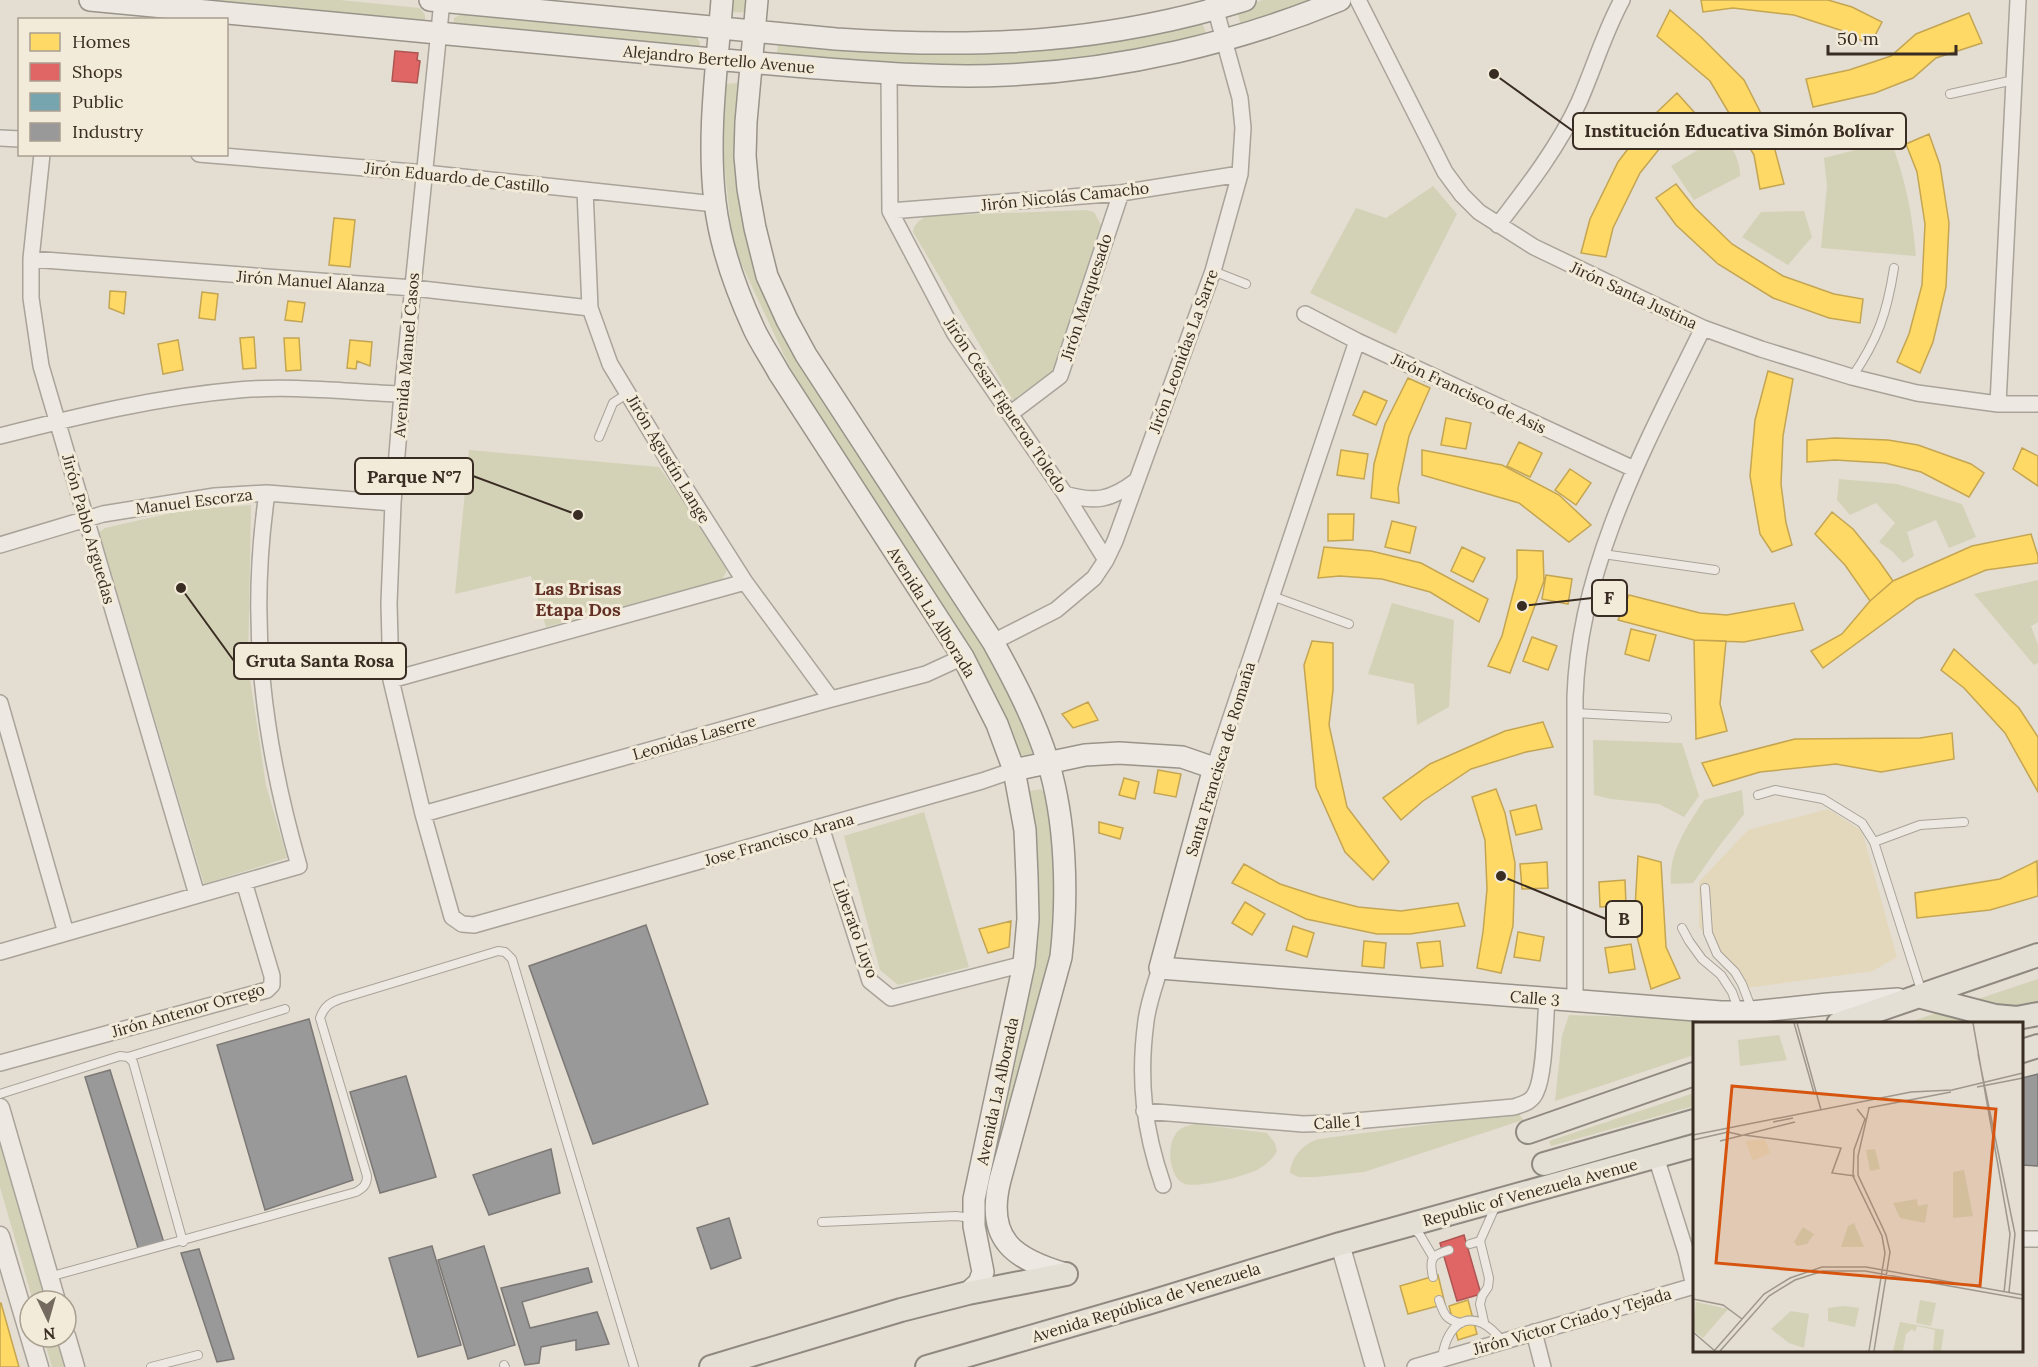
<svg xmlns="http://www.w3.org/2000/svg" width="2038" height="1367" font-family="Lora,serif">
	<style>
		.green { fill: #d3d2b6 }
		.sand { fill: #e4d8bc }
		.homes { fill: #ffd966; stroke: #c4a552; stroke-width: 1.5 }
		.shops { fill: #e06666; stroke: #ae5552; stroke-width: 1.5 }
		.public { fill: #76a5af; stroke: #648185; stroke-width: 1.5 }
		.industry { fill: #999; stroke: #7c7875; stroke-width: 1.5 }
		.lines { fill: none; stroke-linecap: round; stroke-linejoin: round }
		.service-casing { stroke: #a9a39a; stroke-width: 10 }
		.minor-casing { stroke: #a9a39a; stroke-width: 18 }
		.tertiary-casing { stroke: #a9a39a; stroke-width: 21 }
		.secondary-casing { stroke: #99938a; stroke-width: 24 }
		.primary-casing { stroke: #8f8981; stroke-width: 26 }
		.service { stroke: #ede9e2; stroke-width: 8 }
		.minor { stroke: #ede9e2; stroke-width: 15 }
		.tertiary { stroke: #ede9e2; stroke-width: 18 }
		.secondary { stroke: #ede9e2; stroke-width: 21 }
		.primary { stroke: #e4dfd5; stroke-width: 22 }
		.labels { text-anchor: middle; stroke-width: 6; stroke-linejoin: round; paint-order: stroke }
		.street-label { font-size: 16px; fill: #392c22; stroke: #f3ebd9 }
		.neighbourhood-label { font-size: 18px; font-weight: bold; fill: #623025; stroke: #f3ebd9 }
		.inset-road { fill: none; stroke: #9f968c; stroke-width: 1.5 }
		.view { fill: #d6540e; fill-opacity: 0.15; stroke: #d6540e; stroke-width: 3 }
		.inset-edge { fill: none; stroke: #392c22; stroke-width: 3 }
		.leader { fill: none; stroke: #392c22; stroke-width: 2 }
		.callout-dot { fill: #392c22; stroke: #f3ebd9; stroke-width: 2 }
		.callout { fill: #f3ebd9; stroke: #392c22; stroke-width: 2 }
		.callout-label { font-size: 18px; text-anchor: middle; font-weight: bold; fill: #392c22 }
	</style>
	<rect width="100%" height="100%" fill="#e3ddd2"/>
	<path class="green" d="M141 0H340L420 8 425 15V24Z
		M731 0H753L752 13 730 12Z
		M1262 0H1316L1241 26 1237 10Z
		M462 14 693 34 700 42 699 49 454 26V18Z
		M1201 20 1206 33 1196 38 1078 61 1000 66 905 67 776 58 779 40 906 51Z
		M737 83 742 92 741 213 754 263 1003 675 1033 754 1008 758 798 385 733 246 720 126 726 84Z
		M1721 136C1732 142 1741 164 1740 176L1694 200 1671 166Z
		M1891 141C1906 182 1912 212 1916 256L1821 248 1827 186 1824 158Z
		M1433 186 1457 214 1396 334 1310 293 1356 208 1386 218Z
		M1087 210 1094 212 1102 227 1052 374 1013 401 913 232 914 227 918 222 926 216Z
		M1804 211 1812 237 1788 265 1742 237 1761 212Z
		M469 450 659 467 727 562V570L722 580 546 627 531 576 455 594Z
		M1839 479 1897 484 1962 504 1976 537 1949 548 1936 520 1907 532 1914 556 1903 563 1892 551 1879 542 1895 523 1876 503 1850 515 1837 500Z
		M251 505 248 665 266 785 287 858 204 884 99 532 105 528 184 510Z
		M2038 580V622L2031 626 2038 645V663L2034 665 1974 594Z
		M1392 603 1454 620 1449 707 1417 725 1414 684 1368 674Z
		M1593 740 1682 743 1699 796 1684 817 1659 804 1611 799 1594 795Z
		M1041 789 1050 800 1055 853 1053 961 995 1161 989 1166 1021 1021 1026 805 1029 791Z
		M1742 790 1744 814 1717 849 1693 883 1671 884C1668 853 1688 825 1704 800Z
		M924 812 969 967 898 985 880 970 844 836Z
		M2038 979V1007L1981 1023 1904 1024Z
		M1569 1015 1794 1022 1694 1024V1055L1555 1101 1562 1036Z
		M1694 1093V1106L1551 1146 1549 1141Z
		M1516 1113H1519L1523 1120 1364 1172 1316 1177H1298L1290 1173C1291 1157 1304 1143 1319 1139Z
		M1195 1124 1267 1133 1275 1143 1277 1151C1272 1160 1266 1165 1257 1170 1244 1176 1192 1191 1181 1182 1167 1171 1166 1137 1182 1128 1186 1126 1191 1125 1195 1124Z
		M0 1139 46 1301H33L0 1187Z
		M43 1337H56L64 1367H52Z"/>
	<path class="sand" d="M1828 809 1862 831 1897 957 1873 971 1746 988 1699 927V882L1748 830Z"/>
	<path class="homes" d="M1701 0H1828L1852 7 1882 22 1870 45 1843 31 1794 15 1733 8 1703 12Z
		M1670 10 1701 37 1744 80 1770 131 1784 184 1760 189 1754 155 1710 81 1657 36Z
		M1969 13 1982 43 1936 58 1913 78 1875 93 1813 107 1806 79 1849 70 1891 56 1916 34Z
		M1677 93 1694 112 1672 133 1640 173 1613 228 1606 257 1581 253 1590 219 1618 162 1653 116Z
		M1929 134 1940 165 1949 223 1946 287 1933 342 1920 373 1897 362 1909 334 1922 285 1925 224 1917 172 1906 144Z
		M1676 184 1695 208 1732 244 1783 276 1834 294 1863 299 1860 323 1829 318 1773 298 1718 264 1676 225 1656 198Z
		M334 218 355 220 350 267 329 265Z
		M110 291 126 292 124 314 109 308Z
		M202 292 218 294 215 320 199 318Z
		M288 301 305 303 302 322 285 320Z
		M254 337 256 368 243 369 240 338Z
		M284 338H299L301 370 286 371Z
		M178 340 183 370 163 374 158 344Z
		M350 340 372 342 370 366 357 361 356 369 347 368Z
		M1768 371 1793 379 1783 436 1781 484 1786 523 1792 545 1772 552 1760 534 1750 476 1755 420Z
		M1408 378 1430 388 1409 436 1398 488 1399 503 1371 498 1374 464 1385 424Z
		M1364 391 1387 401 1376 425 1353 415Z
		M1446 418 1471 423 1466 449 1441 445Z
		M1835 438 1888 440 1918 445 1971 464 1984 473 1969 497 1921 472 1885 463 1835 460 1807 462V440Z
		M1519 442 1542 453 1530 477 1507 466Z
		M2022 448 2038 456V486L2013 469Z
		M1341 450 1368 454 1364 479 1337 475Z
		M1422 450 1502 465 1559 495 1591 525 1569 542 1519 503 1422 475Z
		M1570 469 1591 483 1576 505 1555 490Z
		M1832 512 1853 529 1879 561 1893 581 1870 601 1845 565 1815 534Z
		M1328 514H1354L1353 540 1328 541Z
		M1392 521 1416 527 1410 553 1385 547Z
		M2031 534 2038 556V563L1986 570 1917 599 1823 668 1811 651 1842 634 1870 601 1893 581 1972 546Z
		M1324 547 1371 551 1421 563 1488 599 1479 622 1430 592 1382 579 1340 576 1318 578Z
		M1462 547 1485 558 1473 582 1451 571Z
		M1517 550 1543 551 1544 581 1510 673 1488 666 1502 636 1517 578Z
		M1546 575 1572 579 1568 604 1542 599Z
		M1629 595 1700 613 1727 615 1794 603 1803 630 1744 642 1694 640 1618 620Z
		M1631 629 1656 635 1649 661 1625 654Z
		M1532 637 1557 646 1548 670 1523 661Z
		M1694 640 1726 641 1720 704 1727 731 1696 739Z
		M1312 641 1333 643V690L1329 725 1347 807 1389 862 1373 880 1345 852 1316 787 1304 665Z
		M1954 649 2019 708 2038 737V792L2005 733 1964 688 1941 670Z
		M1088 702 1098 720 1073 728 1062 714Z
		M1543 722 1553 747 1526 752 1471 769 1423 801 1401 820 1383 798 1430 764 1505 731Z
		M1952 733 1954 759 1881 772 1836 764 1760 772 1713 786 1702 763 1795 739 1920 738Z
		M1158 770 1181 774 1176 797 1154 793Z
		M1124 778 1139 782 1135 799 1119 795Z
		M1496 789 1505 813 1515 863 1513 926 1501 973 1477 968 1483 932 1487 889 1485 840 1472 797Z
		M1536 805 1542 829 1516 835 1510 811Z
		M1099 822 1123 828 1120 839 1099 833Z
		M1638 856 1661 862 1666 947 1680 978 1651 989 1634 926Z
		M2037 861 2038 896 1990 910 1917 918 1915 893 2000 879Z
		M1547 862 1548 888 1522 889 1520 864Z
		M1244 864 1280 884 1320 897 1358 907 1401 911 1458 903 1465 926 1410 934H1377L1306 919 1232 883Z
		M1625 880 1626 905 1600 907 1599 882Z
		M1245 902 1265 914 1252 935 1232 923Z
		M1011 921 1009 947 988 953 979 929Z
		M1293 926 1314 933 1307 957 1286 950Z
		M1518 932 1544 937 1540 961 1514 957Z
		M1364 941 1386 943 1384 968 1362 966Z
		M1440 941 1443 966 1421 968 1417 943Z
		M1631 944 1635 969 1609 973 1605 948Z
		M1438 1275 1445 1304 1408 1314 1400 1286Z
		M1468 1300 1477 1334 1458 1340 1449 1306Z
		M0 1303H1L19 1367H0Z"/>
	<path class="shops" d="M395 51 418 53 417 60 420 61 417 83 392 81Z
		M1464 1235 1481 1294 1457 1301 1440 1243Z"/>
	<path class="public" d="M179 583 186 585 183 593 176 590Z"/>
	<path class="industry" d="M646 925 708 1104 593 1144 529 966Z
		M309 1019 353 1180 265 1210 217 1045Z
		M110 1070 164 1243 139 1251 85 1077Z
		M2038 1074V1166L2022 1165V1078Z
		M406 1076 436 1177 380 1193 350 1092Z
		M551 1149 560 1193 489 1215 473 1175Z
		M729 1218 741 1258 711 1269 697 1228Z
		M432 1246 461 1345 418 1357 389 1258Z
		M484 1246 515 1345 468 1359 438 1260Z
		M199 1249 234 1359 217 1362 181 1253Z
		M588 1268 592 1282 522 1302 530 1328 597 1312 609 1344 576 1350V1340L541 1347 539 1363 525 1365 501 1288Z"/>
	<g class="lines">
		<defs>
			<path id="service" d="M1950 94 2014 80
				M1213 271 1246 284
				M1852 377C1878 339 1887 313 1894 268
				M599 437 613 403 628 393
				M1603 554 1715 570
				M1272 596 1349 624
				M1575 713 1667 718
				M1758 795 1775 790 1823 799 1862 823 1874 842 1922 993
				M1874 842 1920 825 1964 822
				M1705 888 1708 933 1717 954 1735 972 1742 984 1752 1010
				M1682 928 1689 941 1702 959 1721 975 1732 992 1739 1011
				M128 1057 285 1009
				M0 1094 120 1056 128 1057 133 1062 183 1242
				M822 1222 956 1216 972 1218
				M1412 1227 1420 1235 1433 1257
				M1480 1241 1489 1278 1488 1287 1482 1296 1480 1304 1484 1322
				M1470 1244 1480 1241 1496 1205
				M49 1277 356 1192C363 1188 367 1185 367 1176L320 1018C324 1007 329 1003 340 999L498 951 505 952 512 959 634 1367
				M1433 1277C1429 1259 1431 1255 1449 1250
				M1439 1300C1444 1315 1446 1320 1461 1323
				M1442 1359C1447 1318 1476 1306 1502 1341
				M504 1365 505 1367
				M151 1367 198 1355"/>
			<path id="minor" d="M1358 0 1445 172 1462 195 1479 212 1534 247 1703 328 1761 349 1852 377 1917 393 1998 404H2038
				M442 1 402 394 393 503 389 603 391 680 423 814 452 917 462 924 474 925 982 781 1014 770
				M889 74 890 211 955 334 1065 494 1106 560
				M0 138 20 139
				M42 154 31 259V298L41 366 197 895
				M199 154 425 173 715 204
				M585 190 590 308 610 364 677 475 745 582 831 699
				M890 211 1121 193 1240 174
				M1498 225C1528 186 1559 146 1579 102 1594 68 1604 33 1622 0
				M31 259 413 288 590 308
				M1305 314 1357 341 1634 469
				M1998 404 2018 0
				M1010 414 1060 376 1121 193
				M0 436C79 416 157 397 238 390 292 385 348 392 402 394
				M1065 494C1095 503 1111 500 1136 481
				M0 545 103 514 215 496 267 493 393 503
				M993 642 1056 610 1094 578 1106 560 1115 541 1213 271 1240 174 1243 128 1240 98 1213 0
				M391 680 745 582
				M0 703 66 933
				M1214 768 1357 341
				M423 814 824 701 926 674 963 657
				M821 827 870 981 891 998 1024 964
				M0 952 299 866C263 740 248 624 267 493
				M1160 968C1155 985 1148 1004 1146 1021 1138 1080 1144 1130 1163 1185
				M1575 1001V697C1579 565 1646 444 1703 328
				M0 1063 267 990 272 985V976L244 882
				M1144 1111 1303 1124 1332 1123 1514 1107C1523 1104 1532 1102 1536 1092 1545 1074 1545 1021 1547 999
				M1656 1157 1686 1252 1694 1286
				M2022 1239H2038
				M1534 1332 1543 1367
				M1415 1367 1694 1286"/>
			<path id="tertiary" d="M0 1108 56 1301
				M0 1236 39 1367
				M1340 1244 1375 1367
				M66 1336 75 1367"/>
			<path id="secondary" d="M90 0C259 16 427 32 596 48 670 55 743 62 817 68 881 73 944 78 1007 75 1121 70 1236 43 1340 0
				M430 0 836 39C978 49 1108 43 1245 0
				M722 0C717 67 707 135 715 202 720 245 736 290 754 329 761 344 771 358 779 373L963 657 997 724 1014 770 1025 830 1027 877 1028 919 1024 964 974 1199V1226L983 1272 979 1283 968 1293
				M757 0 746 122 745 156 748 189 755 228 767 276 787 320 806 355 993 642C1014 680 1035 720 1048 762 1066 821 1068 895 1061 957L1000 1180C985 1240 1014 1259 1066 1274
				M1014 770 1085 755 1119 753 1182 757 1214 768 1160 968 1721 1012H1752L1828 1004 1898 999"/>
			<path id="primary" d="M1918 996 1995 1016 2017 1018 2038 1014
				M1838 1024 2038 955
				M2022 1051 2038 1046
				M1528 1132 1694 1074
				M1544 1164 1694 1121
				M711 1367 901 1310 968 1293 1066 1274
				M927 1367 1151 1302 1340 1244 1694 1146"/>
		</defs>
		<use href="#service" class="service-casing"/>
		<use href="#minor" class="minor-casing"/>
		<use href="#tertiary" class="tertiary-casing"/>
		<use href="#secondary" class="secondary-casing"/>
		<use href="#primary" class="primary-casing"/>
		<use href="#service" class="service"/>
		<use href="#minor" class="minor"/>
		<use href="#tertiary" class="tertiary"/>
		<use href="#secondary" class="secondary"/>
		<use href="#primary" class="primary"/>
	</g>
	<g class="labels">
		<g class="street-label">
			<text transform="translate(719 59) rotate(5)" y="6">Alejandro Bertello Avenue</text>
			<text transform="translate(457 177) rotate(6)" y="6">Jirón Eduardo de Castillo</text>
			<text transform="translate(1065 196) rotate(-6)" y="6">Jirón Nicolás Camacho</text>
			<text transform="translate(311 281) rotate(4)" y="6">Jirón Manuel Alanza</text>
			<text transform="translate(1634 295) rotate(25)" y="6">Jirón Santa Justina</text>
			<text transform="translate(1086 297) rotate(-72)" y="6">Jirón Marquesado</text>
			<text transform="translate(1183 351) rotate(-70)" y="6">Jirón Leonidas La Sarre</text>
			<text transform="translate(406 355) rotate(-85)" y="6">Avenida Manuel Casos</text>
			<text transform="translate(1469 393) rotate(25)" y="6">Jirón Francisco de Asis</text>
			<text transform="translate(1006 405) rotate(56)" y="6">Jirón César Figueroa Toledo</text>
			<text transform="translate(669 459) rotate(59)" y="6">Jirón Agustín Lange</text>
			<text transform="translate(194 501) rotate(-7)" y="6">Manuel Escorza</text>
			<text transform="translate(89 529) rotate(74)" y="6">Jirón Pablo Arguedas</text>
			<text transform="translate(932 612) rotate(58)" y="6">Avenida La Alborada</text>
			<text transform="translate(694 737) rotate(-16)" y="6">Leonidas Laserre</text>
			<text transform="translate(1220 759) rotate(-73)" y="6">Santa Francisca de Romaña</text>
			<text transform="translate(779 839) rotate(-16)" y="6">Jose Francisco Arana</text>
			<text transform="translate(856 929) rotate(70)" y="6">Liberato Luyo</text>
			<text transform="translate(1535 998) rotate(5)" y="6">Calle 3</text>
			<text transform="translate(188 1010) rotate(-16)" y="6">Jirón Antenor Orrego</text>
			<text transform="translate(997 1091) rotate(-78)" y="6">Avenida La Alborada</text>
			<text transform="translate(1337 1122) rotate(-4)" y="6">Calle 1</text>
			<text transform="translate(1530 1192) rotate(-15)" y="6">Republic of Venezuela Avenue</text>
			<text transform="translate(1146 1302) rotate(-17)" y="6">Avenida República de Venezuela</text>
			<text transform="translate(1572 1321) rotate(-16)" y="6">Jirón Victor Criado y Tejada</text>
		</g>
		<g class="neighbourhood-label">
			<text x="578" y="595">Las Brisas<tspan x="578" dy="21">Etapa Dos</tspan></text>
		</g>
	</g>
	<g transform="translate(1693 1022)">
		<rect width="330" height="330" fill="#e3ddd2"/>
		<path d="M86 13 94 38 47 44 45 18ZM182 127 187 147 177 149 173 128ZM271 148 280 194 260 196V150ZM224 177 225 184 235 182 232 201 207 196 200 181ZM161 201 171 225H148L155 204ZM110 205 121 212 114 222 104 224 101 220ZM227 278 243 281 238 304 223 301ZM3 280 35 287 10 316 0 308ZM151 284 166 286 162 305 135 299V286ZM98 289 116 292 111 326 96 321 78 307ZM207 300 251 308 248 329H240L242 308 224 304 222 310 219 307 213 312 210 329H200Z" fill="#d3d2b6"/>
		<path d="M72 117 77 131 60 139 52 119Z" fill="#e4d8bc"/>
		<path class="inset-road" d="M101 1 121 71M104 1 128 88M280 1 317 212 311 271M285 32 322 212 316 270M284 65 330 56M175 86 258 70M176 86 165 134V153L193 213 197 230 181 329M164 87 172 97 161 128 160 154 189 214 192 231 176 329M80 100 100 96M0 113 218 70 259 68 330 51M51 113 148 126 139 151 162 154M0 118 35 110 48 113M27 119 102 100M0 277 30 283 49 297M0 310 22 329M21 329 71 272 97 256 129 245H173L330 273M27 329 76 274 102 258 130 249H172L330 277"/>
		<path class="view" d="M39 64 303 87 287 264 23 241Z"/>
		<rect width="330" height="330" class="inset-edge"/>
	</g>
	<path class="leader" d="M1494 74L1573 131M578 515L473 476M1522 606L1592 598M181 588L234 661M1501 876L1606 919"/>
	<g class="callout-dot">
		<circle cx="1494" cy="74" r="6"/>
		<circle cx="578" cy="515" r="6"/>
		<circle cx="1522" cy="606" r="6"/>
		<circle cx="181" cy="588" r="6"/>
		<circle cx="1501" cy="876" r="6"/>
	</g>
	<g class="callout">
		<rect x="1573" y="113" width="333" height="36" rx="6"/>
		<rect x="355" y="458" width="118" height="36" rx="6"/>
		<rect x="1592" y="580" width="35" height="36" rx="6"/>
		<rect x="234" y="643" width="172" height="36" rx="6"/>
		<rect x="1606" y="901" width="36" height="36" rx="6"/>
	</g>
	<g class="callout-label">
		<text x="1739" y="137">Institución Educativa Simón Bolívar</text>
		<text x="414" y="483">Parque N°7</text>
		<text x="1609" y="604">F</text>
		<text x="320" y="667">Gruta Santa Rosa</text>
		<text x="1624" y="925">B</text>
	</g>
	<rect x="18" y="18" width="210" height="138" fill="#f3ebd9" stroke="#a99f90" stroke-width="1.5"/>
	<rect x="30" y="33" width="30" height="18" fill="#ffd966" stroke="#a99f90" stroke-width="1.5"/>
	<text x="72" y="48" font-size="18" fill="#392c22">Homes</text>
	<rect x="30" y="63" width="30" height="18" fill="#e06666" stroke="#a99f90" stroke-width="1.5"/>
	<text x="72" y="78" font-size="18" fill="#392c22">Shops</text>
	<rect x="30" y="93" width="30" height="18" fill="#76a5af" stroke="#a99f90" stroke-width="1.5"/>
	<text x="72" y="108" font-size="18" fill="#392c22">Public</text>
	<rect x="30" y="123" width="30" height="18" fill="#999999" stroke="#a99f90" stroke-width="1.5"/>
	<text x="72" y="138" font-size="18" fill="#392c22">Industry</text>
	<g transform="translate(48 1319) rotate(175)"><circle r="28" fill="#f3ebd9" stroke="#a99f90" stroke-width="1.5"/>
	<path d="M0-4.5L10 22L0 15L-10 22Z" fill="#746a60"/>
	<text y="-9" font-size="16" font-weight="bold" text-anchor="middle" fill="#392c22">N</text>
	</g>
	<path d="M1828 45v9h128v-9" fill="none" stroke="#392c22" stroke-width="3"/>
	<text x="1837" y="45" font-size="18" fill="#392c22" stroke="#f3ebd9" stroke-width="4.5" paint-order="stroke">50 m</text>
</svg>
